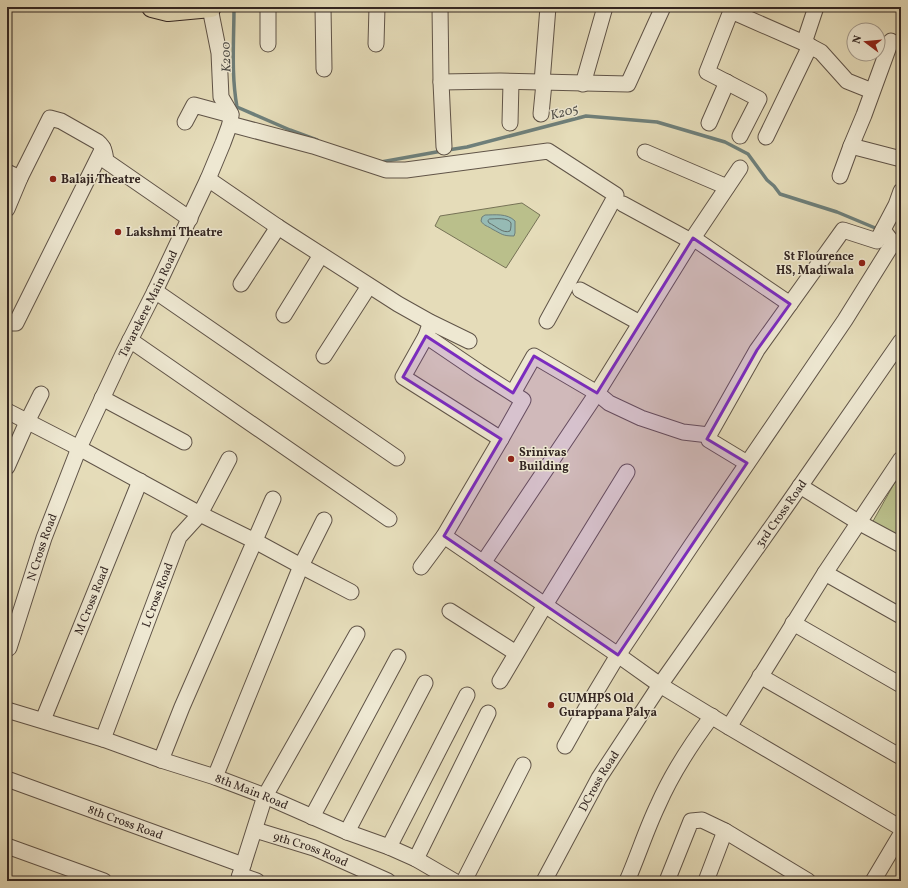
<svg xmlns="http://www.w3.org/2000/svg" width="908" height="888" font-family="Vollkorn,serif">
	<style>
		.green { fill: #babf8b; stroke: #767256 }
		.water { fill: #96bab4; stroke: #6e7f7a }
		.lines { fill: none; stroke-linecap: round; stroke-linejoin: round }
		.shore { stroke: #64706b; stroke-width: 1 }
		.stream { stroke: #6e7f7a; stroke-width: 3.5 }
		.minor-casing { stroke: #605448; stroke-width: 17 }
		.major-casing { stroke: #332622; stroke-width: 22 }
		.minor { stroke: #eee8d2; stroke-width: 15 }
		.major { stroke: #e5dcb9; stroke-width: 20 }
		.marked { fill: #7b2cbf; fill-opacity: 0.2; stroke: #7b2cbf; stroke-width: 3; stroke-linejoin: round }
		.poi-dot { fill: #8f2418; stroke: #eee8d2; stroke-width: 1.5 }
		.labels { text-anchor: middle; stroke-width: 3; stroke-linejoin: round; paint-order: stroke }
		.poi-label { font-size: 12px; font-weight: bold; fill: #332622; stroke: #eee8d2; text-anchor: start }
		.street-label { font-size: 12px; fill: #332622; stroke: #eee8d2 }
		.water-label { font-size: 13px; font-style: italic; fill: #4c4b46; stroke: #eee8d2 }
	</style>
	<rect width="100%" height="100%" fill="#e5dcb9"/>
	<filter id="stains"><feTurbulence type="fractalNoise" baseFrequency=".005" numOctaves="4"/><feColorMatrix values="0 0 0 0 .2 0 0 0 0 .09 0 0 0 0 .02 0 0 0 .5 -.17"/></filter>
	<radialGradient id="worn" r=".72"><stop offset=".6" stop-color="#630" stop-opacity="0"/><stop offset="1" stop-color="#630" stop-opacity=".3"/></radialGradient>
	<path class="green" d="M522 203 540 215 506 268 435 226 440 216Z
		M895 482 901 486V539L872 523Z"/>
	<path class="water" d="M485 215C495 215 507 213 515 221V233L514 236C502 236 502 234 492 229 488 226 484 226 481 221L482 217Z"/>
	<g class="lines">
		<path class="shore" d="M490 219C495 219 508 217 511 223 511 226 511 228 510 231 503 234 496 226 489 223L488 221Z"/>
		<path class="stream" d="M234 7C234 40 231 74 237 107L290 130 317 140
			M448 150 467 147 586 116 657 122 725 142 748 154 767 180 774 186 780 194 837 212 880 230
			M381 162 442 151"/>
		<defs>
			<g id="minor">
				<path d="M268 7V44"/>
				<path d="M323 7 324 69"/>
				<path d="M440 7 441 82 444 147"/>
				<path d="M891 41 864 115 851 146 901 159"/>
				<path d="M804 43 816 7"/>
				<path d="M376 44 377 7"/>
				<path d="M441 82 500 81 628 84 663 7"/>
				<path d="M542 82 548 7"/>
				<path d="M583 84 605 7"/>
				<path d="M541 114 544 83"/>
				<path d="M185 122 194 105 231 115"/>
				<path d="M510 123 511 82"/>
				<path d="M709 123 727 82"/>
				<path d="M230 124 313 146 386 170H406L548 151 616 195 547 321"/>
				<path d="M740 136 759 99 707 72 731 11 804 43 821 52 847 81 872 91"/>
				<path d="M766 137 810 46"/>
				<path d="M645 152 727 187"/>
				<path d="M740 168 693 238 790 304"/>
				<path d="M7 172 20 178"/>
				<path d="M840 176 851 146"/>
				<path d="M208 179 278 227 398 304 430 322 469 341"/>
				<path d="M623 204 691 241"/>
				<path d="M7 209 20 178 50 118 61 121 98 142C104 147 105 153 106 161L190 219"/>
				<path d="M693 238 597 393 609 403 641 418 683 432 709 435"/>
				<path d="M241 284 278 227"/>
				<path d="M580 290 640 323"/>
				<path d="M155 291 397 458"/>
				<path d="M284 315 321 255"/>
				<path d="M7 323H16L103 148"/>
				<path d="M429 327 426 336 403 377 501 439"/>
				<path d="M130 340 389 519"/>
				<path d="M324 356 369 286"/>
				<path d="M102 398 184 442"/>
				<path d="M7 411 79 448 200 514 255 541 301 566 351 592"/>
				<path d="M747 463 709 440V435L757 350 843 230 877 241 896 205 901 191"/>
				<path d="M7 467 27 422 41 394"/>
				<path d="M800 486 858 522 901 545"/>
				<path d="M444 536 618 655 660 685 729 727 901 828"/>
				<path d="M483 563 597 393 534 356 513 393"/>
				<path d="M421 567 444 536 501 439 523 400 479 372 426 336"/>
				<path d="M825 573 901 616"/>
				<path d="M450 611 516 653"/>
				<path d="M793 623 901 685"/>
				<path id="s1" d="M9 648 44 538 79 448 123 354 155 291 208 179 223 143 230 124 231 114 221 97 219 53 210 8"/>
				<path d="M760 676 901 757"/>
				<path d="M500 681 545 605 627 472"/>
				<path id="s2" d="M7 710 103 739 161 760 215 777 265 796 347 832 389 847 416 859 454 881"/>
				<path id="s3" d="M43 720 140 481"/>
				<path d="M729 727 825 573 901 459"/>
				<path id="s4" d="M103 739 179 537 200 514 229 459"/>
				<path d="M565 746 588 705 618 655 691 546 845 320 893 243 883 230"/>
				<path d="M161 760 182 707 273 499"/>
				<path d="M215 777 301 566 324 520"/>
				<path id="s5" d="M7 779 243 865"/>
				<path d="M312 817 398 657"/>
				<path id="s6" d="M255 830 314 848 388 881"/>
				<path d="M347 832 425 683"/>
				<path d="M7 846 104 881"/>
				<path d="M389 847 467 695"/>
				<path d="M416 859 488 713"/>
				<path d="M240 875 257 881"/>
				<path d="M238 881 265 796 357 634"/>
				<path d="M464 881 523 765"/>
				<path id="s7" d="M544 881 599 778 660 685 787 505 901 341"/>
				<path d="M627 881C638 856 646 830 658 805 672 773 691 744 712 716"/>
				<path d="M667 881 691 821 702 820 725 831 808 881"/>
				<path d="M706 881 725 831"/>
				<path d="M873 881 901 834"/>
			</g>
			<path id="major" d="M152 7 168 11 211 7"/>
		</defs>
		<use href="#minor" class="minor-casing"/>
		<use href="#major" class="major-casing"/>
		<use href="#minor" class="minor"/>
		<use href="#major" class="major"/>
	</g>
	<path class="marked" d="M693 238 790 304 757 350 707 439 747 463 618 655 444 536 501 439 403 377 426 336 513 393 534 356 597 393Z"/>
	<g class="poi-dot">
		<circle cx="53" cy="179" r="4"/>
		<circle cx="118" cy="232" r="4"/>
		<circle cx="862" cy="263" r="4"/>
		<circle cx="511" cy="459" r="4"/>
		<circle cx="551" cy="705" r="4"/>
	</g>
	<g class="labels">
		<g class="poi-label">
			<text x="61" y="183">Balaji Theatre</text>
			<text x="126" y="236">Lakshmi Theatre</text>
			<text x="854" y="260" text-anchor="end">St Flourence<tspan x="854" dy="14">HS, Madiwala</tspan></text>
			<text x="519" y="456">Srinivas<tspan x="519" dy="14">Building</tspan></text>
			<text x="559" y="702">GUMHPS Old<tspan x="559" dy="14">Gurappana Palya</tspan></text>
		</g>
		<g class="street-label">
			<text dy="4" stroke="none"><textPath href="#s1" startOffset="372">Tavarekere Main Road</textPath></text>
			<text dy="4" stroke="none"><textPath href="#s7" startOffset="438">3rd Cross Road</textPath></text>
			<text dy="4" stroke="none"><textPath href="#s1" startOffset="106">N Cross Road</textPath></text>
			<text dy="4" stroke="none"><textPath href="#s4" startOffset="154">L Cross Road</textPath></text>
			<text dy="4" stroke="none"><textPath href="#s3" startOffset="129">M Cross Road</textPath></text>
			<text dy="4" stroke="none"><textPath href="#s7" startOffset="114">DCross Road</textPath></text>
			<text dy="4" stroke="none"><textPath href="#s2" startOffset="258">8th Main Road</textPath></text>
			<text dy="4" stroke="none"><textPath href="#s5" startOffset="126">8th Cross Road</textPath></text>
			<text dy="4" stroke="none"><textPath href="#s6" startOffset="59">9th Cross Road</textPath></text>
		</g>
		<g class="water-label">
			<text transform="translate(225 57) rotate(-92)" y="5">K200</text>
			<text transform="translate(564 111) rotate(-15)" y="5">K205</text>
		</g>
	</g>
	<rect width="908" height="888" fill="none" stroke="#e5dcb9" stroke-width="24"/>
	<rect x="8" y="8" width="892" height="872" fill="none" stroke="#332622" stroke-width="2"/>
	<rect x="12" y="12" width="884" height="864" fill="none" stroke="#332622"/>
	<g transform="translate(866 42) rotate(286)"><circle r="19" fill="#eee8d2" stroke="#a39a8c"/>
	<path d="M0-3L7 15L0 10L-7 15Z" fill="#8f2418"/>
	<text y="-6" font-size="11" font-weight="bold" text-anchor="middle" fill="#332622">N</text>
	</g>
	<rect width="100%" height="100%" filter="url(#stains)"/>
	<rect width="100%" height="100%" fill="url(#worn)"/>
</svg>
